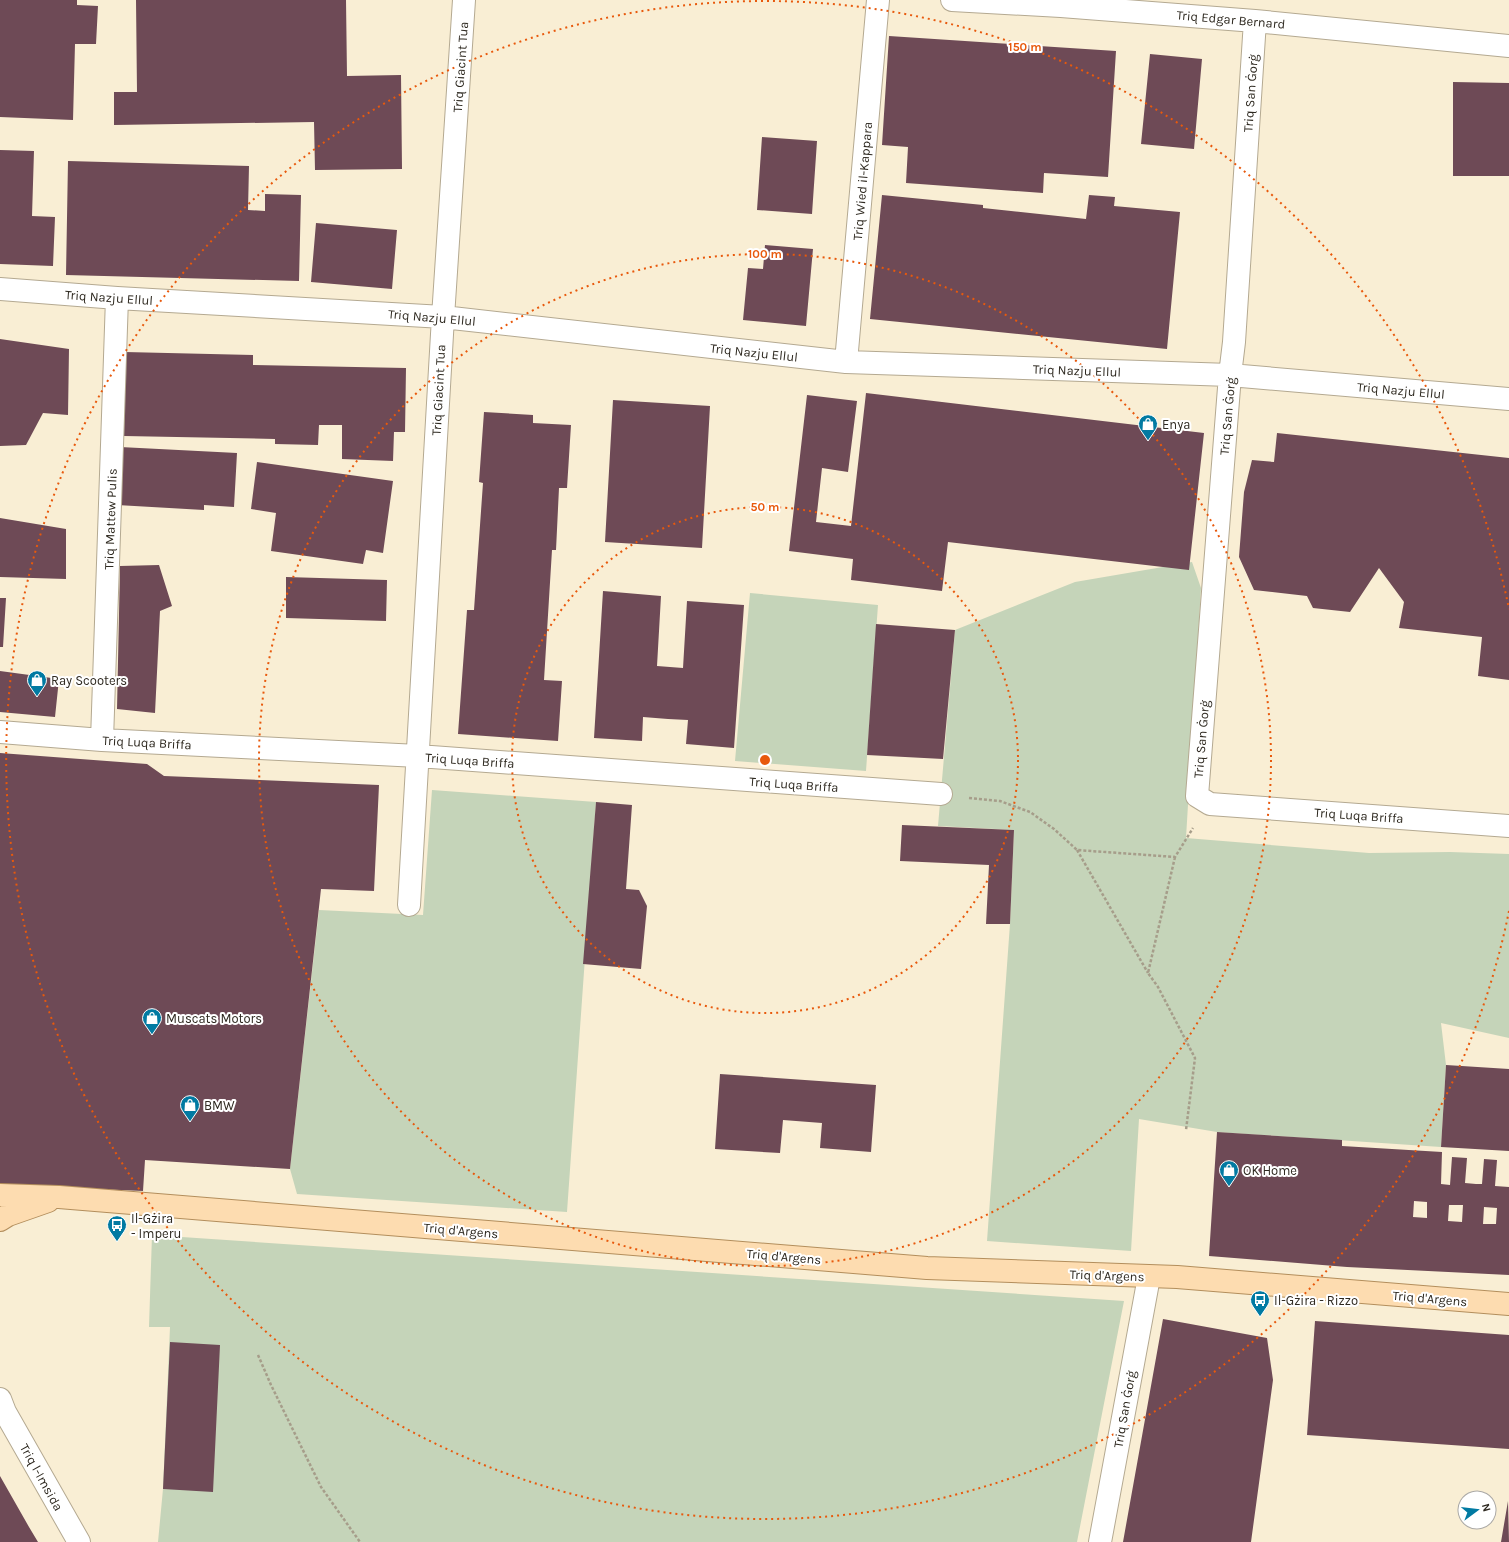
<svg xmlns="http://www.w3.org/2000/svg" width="1509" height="1542" font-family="Karla,sans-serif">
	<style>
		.green { fill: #c5d4b9 }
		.building { fill: #6e4a56; fill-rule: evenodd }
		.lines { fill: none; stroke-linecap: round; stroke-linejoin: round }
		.minor-casing { stroke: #b4a991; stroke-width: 24 }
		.major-casing { stroke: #b38e5c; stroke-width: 24 }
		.path { stroke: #a69d8a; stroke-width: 2.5; stroke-dasharray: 3 2; stroke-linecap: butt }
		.minor { stroke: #fff; stroke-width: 22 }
		.major { stroke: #fddcb0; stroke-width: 22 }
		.ring { fill: none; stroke: #e8590c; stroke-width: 2; stroke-dasharray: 2 4 }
		.labels { text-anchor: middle; stroke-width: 4; stroke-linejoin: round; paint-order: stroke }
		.street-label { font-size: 13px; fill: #2e2920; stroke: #fff }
		.poi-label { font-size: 13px; fill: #2e2920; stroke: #fff; text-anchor: start }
		.centre { fill: #e8590c; stroke: #fff; stroke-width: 2 }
		.ring-label { font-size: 12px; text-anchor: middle; font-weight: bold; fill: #e8590c; stroke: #fff; stroke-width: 4; stroke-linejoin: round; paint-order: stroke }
	</style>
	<rect width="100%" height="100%" fill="#f9eed4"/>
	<path class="green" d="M1192 562 1201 588 1186 838 1369 853 1450 852 1509 854V1038L1441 1023 1446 1065 1441 1147 1217 1132 1139 1119 1131 1251 987 1241 1010 924 1014 830 938 826 955 630 1075 582Z
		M750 593 878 605 866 771 735 761Z
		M432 790 596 802 567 1212 297 1194 290 1169 319 910 423 915Z
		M152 1235 1124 1301 1077 1542H158L163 1489 170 1327H149Z"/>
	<path class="building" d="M0 0H77V5L98 6 96 44H75L73 120 0 117Z
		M136 0H346L347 76 401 75 402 169 315 170 314 122 114 125V92H137Z
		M889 36 1116 51 1108 177 1044 173 1043 193 906 183 908 147 882 145Z
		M1150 54 1202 59 1194 149 1141 144Z
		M1453 82 1509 83V176H1453Z
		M762 137 817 141 812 214 757 210Z
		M0 150 34 151 32 216 55 217 53 266 0 264Z
		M68 161 249 166 248 210 265 211V194L301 195 299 281 66 275Z
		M882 195 983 205V208L1086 219 1089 195 1115 197 1114 206 1180 212 1167 349 870 319Z
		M316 223 397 230 392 289 311 282Z
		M765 245 813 249 806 326 743 320 748 268 763 269Z
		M0 339 69 349 68 415 43 413 26 445 0 446Z
		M125 352 253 355V365L406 368 405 432H394L393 461 342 459V425H319L318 445 275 444V439L124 436Z
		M866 393 1204 433 1189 570 948 542 942 591 851 580 853 559 789 551 807 395 857 401 848 472 822 468 816 522 851 526Z
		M613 400 710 406 702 548 605 542Z
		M484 412 533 415V423L571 425 567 488H559L556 550H552L544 680 562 681 558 741 458 734 467 610H474L483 483 479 482Z
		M1277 433 1509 458V680L1478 676 1482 637 1399 628 1404 602 1379 568 1350 612 1313 608 1307 596 1254 590 1239 557 1244 492 1252 460 1274 462Z
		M120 447 237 453 234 507 204 505V510L117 505Z
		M257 462 393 481 383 553 366 550 363 564 271 551 276 513 251 509Z
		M0 518 66 529V579L0 577Z
		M159 565 172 606 160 611 155 713 117 709 120 566Z
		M286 577 387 580 386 621 286 618Z
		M603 591 661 596 657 666 683 668 687 601 744 605 734 748 686 744 688 720 668 719 643 717 642 741 594 738Z
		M0 598H6L3 647H0Z
		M876 624 955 630 943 759 867 755Z
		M0 671 59 679 55 717 0 712Z
		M0 753 147 764 164 776 379 785 374 891 321 889 290 1169 145 1160 143 1191 0 1185Z
		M596 802 632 805 626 889 639 890 647 906 641 969 583 964Z
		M902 825 1014 830 1010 924H986L989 865 900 861Z
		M1446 1065 1509 1069V1151L1441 1147Z
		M720 1074 876 1085 871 1152 820 1148 822 1123 783 1120 780 1153 715 1149Z
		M1217 1132 1342 1140V1146L1442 1152 1441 1184 1450 1185 1452 1157 1467 1158 1465 1183 1476 1184H1482L1484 1159 1497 1160 1495 1186 1509 1187V1275L1347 1267 1209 1256ZM1414 1201 1427 1202V1218L1413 1217ZM1449 1205H1463L1462 1222 1448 1221ZM1484 1207 1497 1208 1496 1224H1483Z
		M1163 1319 1267 1338 1273 1380 1251 1542H1123Z
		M1315 1321 1509 1335V1449L1307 1435Z
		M170 1342 220 1345 213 1492 163 1489Z
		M0 1476 29 1527 38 1542H0Z
		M1508 1501 1509 1542H1501Z"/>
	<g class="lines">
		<defs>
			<path id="minor" d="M952 0 1061 6 1255 21 1509 46
				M1255 21 1234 342 1230 375 1197 796 1210 804 1509 826
				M0 289 117 298 443 317 846 362 1230 375 1509 399
				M846 362 878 0
				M0 732 102 740 418 756 941 794
				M102 740 117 298
				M409 905 443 317 464 0
				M0 1399 5 1412 79 1542
				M1100 1542 1149 1277"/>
			<path id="major" d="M0 1195 59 1197 927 1268 1177 1277 1509 1304
				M0 1220 8 1215 48 1201"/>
		</defs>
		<use href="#minor" class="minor-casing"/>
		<use href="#major" class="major-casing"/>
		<path class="path" d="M969 798 1000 801 1030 812 1054 829 1077 850 1175 857 1193 828
			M1077 850 1148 973
			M1175 857 1148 973 1158 987 1195 1058 1186 1130
			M258 1355 271 1385 321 1487 360 1542"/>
		<use href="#minor" class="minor"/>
		<use href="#major" class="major"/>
	</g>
	<g class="ring">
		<circle cx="765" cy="760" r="253"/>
		<circle cx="765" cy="760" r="506"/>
		<path d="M1509 911A759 759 0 1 1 1509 609"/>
	</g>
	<defs>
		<symbol id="shop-pin" viewBox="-11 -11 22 30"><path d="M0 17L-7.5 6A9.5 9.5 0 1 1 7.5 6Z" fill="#017aa2" stroke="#fff"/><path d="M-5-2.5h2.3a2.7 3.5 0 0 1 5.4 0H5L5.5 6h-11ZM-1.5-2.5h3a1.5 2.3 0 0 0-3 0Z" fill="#fff"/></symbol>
		<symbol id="bus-pin" viewBox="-11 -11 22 30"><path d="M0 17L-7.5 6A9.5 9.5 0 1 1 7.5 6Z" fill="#017aa2" stroke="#fff"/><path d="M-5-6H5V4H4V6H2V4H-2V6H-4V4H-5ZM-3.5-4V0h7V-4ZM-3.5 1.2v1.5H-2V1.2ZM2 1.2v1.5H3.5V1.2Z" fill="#fff"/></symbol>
	</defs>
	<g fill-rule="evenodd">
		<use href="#shop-pin" x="1137" y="413" width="22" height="30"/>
		<use href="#shop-pin" x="26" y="669" width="22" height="30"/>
		<use href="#shop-pin" x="141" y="1007" width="22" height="30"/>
		<use href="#shop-pin" x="179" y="1094" width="22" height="30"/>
		<use href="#shop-pin" x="1218" y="1159" width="22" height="30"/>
		<use href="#bus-pin" x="106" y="1214" width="22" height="30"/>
		<use href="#bus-pin" x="1249" y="1289" width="22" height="30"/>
	</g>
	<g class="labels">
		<g class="street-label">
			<text transform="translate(1231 19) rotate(5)" y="5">Triq Edgar Bernard</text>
			<text transform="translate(460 67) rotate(-86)" y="5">Triq Giacint Tua</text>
			<text transform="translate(1250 93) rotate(-86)" y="5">Triq San Ġorġ</text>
			<text transform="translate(862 181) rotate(-85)" y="5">Triq Wied il-Kappara</text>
			<text transform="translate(109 297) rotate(4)" y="5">Triq Nazju Ellul</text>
			<text transform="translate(432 317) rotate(5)" y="5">Triq Nazju Ellul</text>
			<text transform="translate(754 352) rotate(6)" y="5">Triq Nazju Ellul</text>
			<text transform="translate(1077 370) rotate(2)" y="5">Triq Nazju Ellul</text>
			<text transform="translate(438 390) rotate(-87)" y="5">Triq Giacint Tua</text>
			<text transform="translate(1401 390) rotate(5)" y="5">Triq Nazju Ellul</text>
			<text transform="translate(1227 416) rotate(-85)" y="5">Triq San Ġorġ</text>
			<text transform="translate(110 519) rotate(-88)" y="5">Triq Mattew Pulis</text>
			<text transform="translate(1201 739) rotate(-85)" y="5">Triq San Ġorġ</text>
			<text transform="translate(147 742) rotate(3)" y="5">Triq Luqa Briffa</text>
			<text transform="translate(470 760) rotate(4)" y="5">Triq Luqa Briffa</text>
			<text transform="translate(794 784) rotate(4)" y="5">Triq Luqa Briffa</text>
			<text transform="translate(1359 815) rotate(4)" y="5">Triq Luqa Briffa</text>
			<text transform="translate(461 1230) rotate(5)" y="5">Triq d'Argens</text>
			<text transform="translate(784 1256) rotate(5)" y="5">Triq d'Argens</text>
			<text transform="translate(1107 1275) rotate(2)" y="5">Triq d'Argens</text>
			<text transform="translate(1430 1298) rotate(5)" y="5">Triq d'Argens</text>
			<text transform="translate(1124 1409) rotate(-80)" y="5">Triq San Ġorġ</text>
			<text transform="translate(42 1477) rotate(61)" y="5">Triq l-Imsida</text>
		</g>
		<g class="poi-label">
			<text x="1162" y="429">Enya</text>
			<text x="51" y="685">Ray Scooters</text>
			<text x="166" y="1023">Muscats Motors</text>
			<text x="204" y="1110">BMW</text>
			<text x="1243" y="1175">OK Home</text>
			<text x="131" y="1223">Il-Gżira<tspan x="131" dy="15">- Imperu</tspan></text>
			<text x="1274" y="1305">Il-Gżira - Rizzo</text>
		</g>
	</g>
	<circle cx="765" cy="760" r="6" class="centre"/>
	<g class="ring-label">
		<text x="1025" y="51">150 m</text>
		<text x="765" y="258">100 m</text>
		<text x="765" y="511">50 m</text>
	</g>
	<g transform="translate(1477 1510) rotate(75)"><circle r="19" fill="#ffffff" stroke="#aba9a6"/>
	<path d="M0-3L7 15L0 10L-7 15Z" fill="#017aa2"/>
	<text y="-6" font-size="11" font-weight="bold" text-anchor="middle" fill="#2e2920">N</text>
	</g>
</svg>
